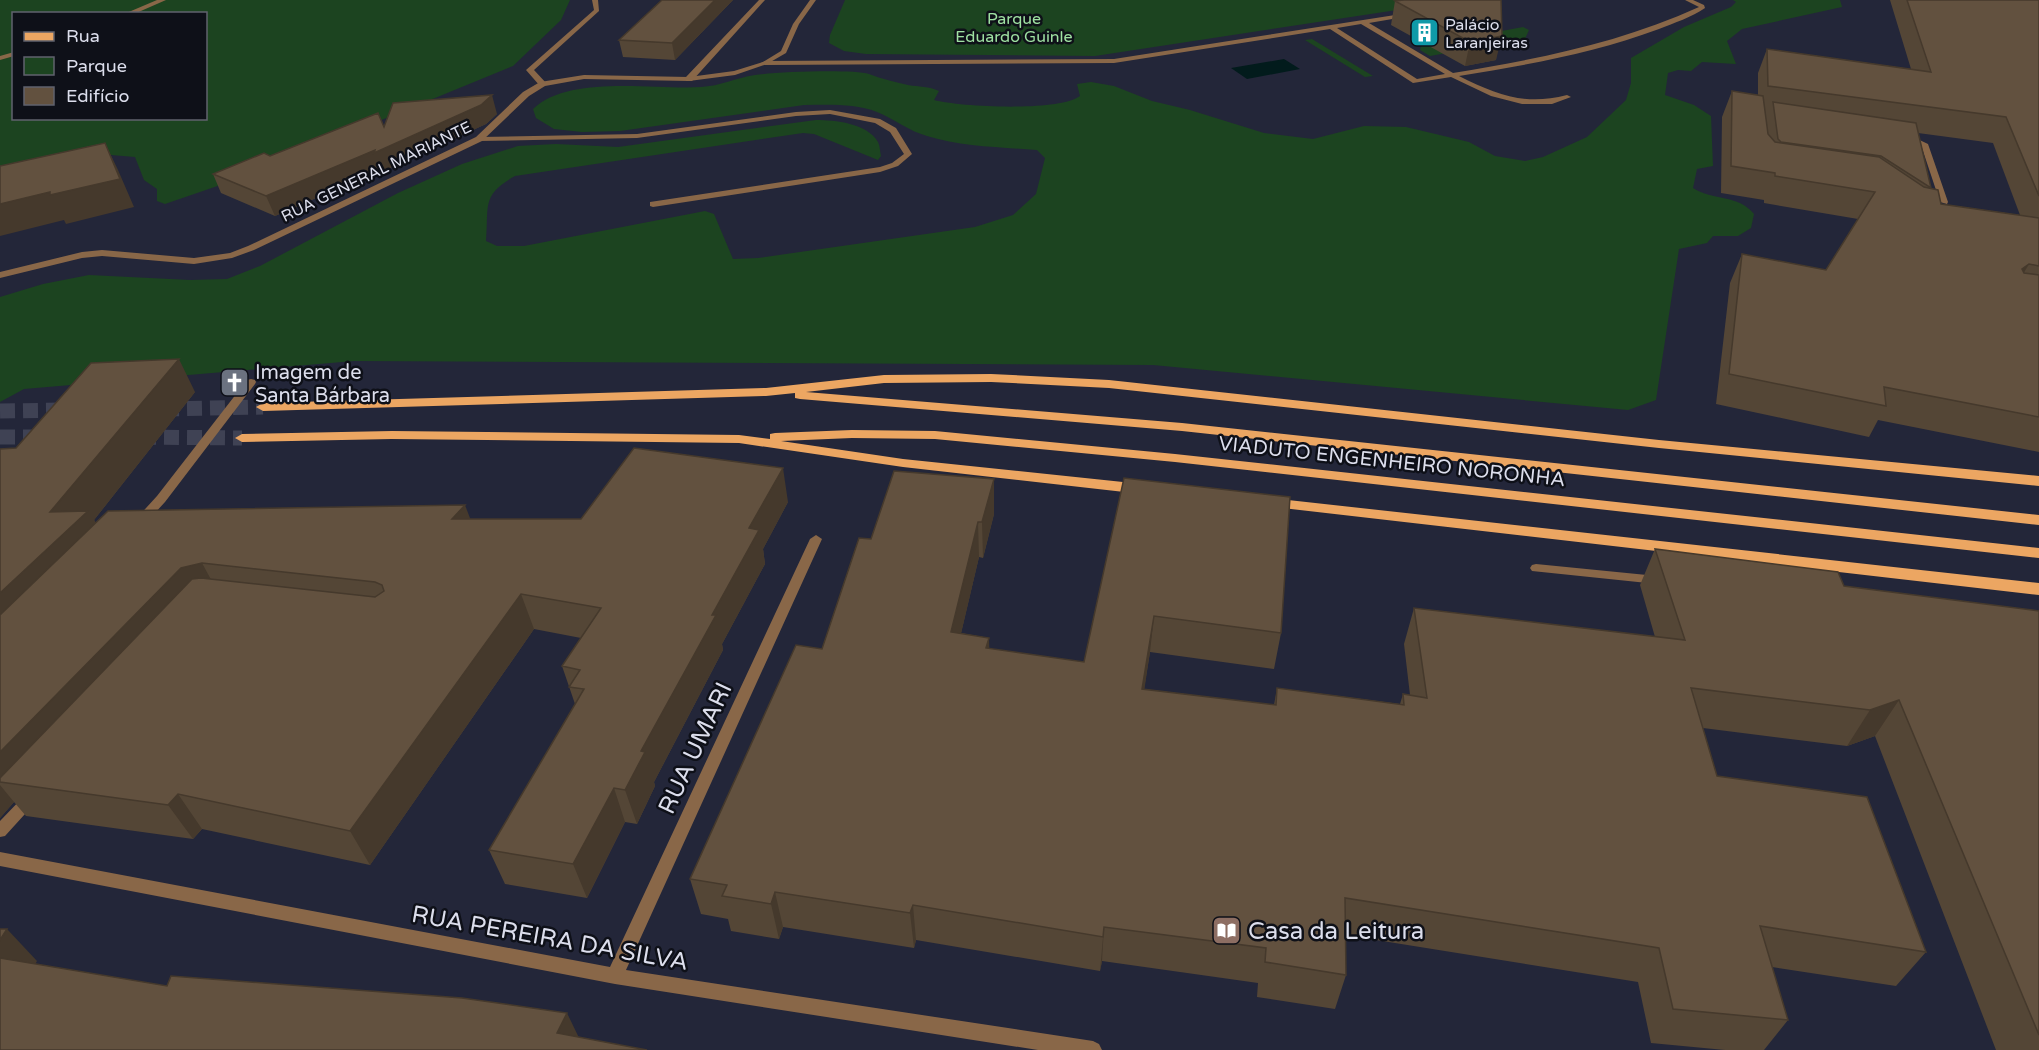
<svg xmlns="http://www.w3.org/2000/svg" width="2039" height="1050" font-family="'Varela Round',sans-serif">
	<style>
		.green { fill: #1c4420; fill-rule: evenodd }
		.water { fill: #021b1c }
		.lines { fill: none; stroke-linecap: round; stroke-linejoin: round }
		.primary-tunnel { stroke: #3f4254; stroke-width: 15; stroke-dasharray: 15 8; stroke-linecap: butt }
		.service { fill: #896748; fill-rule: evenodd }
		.minor { fill: #896748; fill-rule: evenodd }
		.primary { fill: #eca662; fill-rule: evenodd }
		.wall { fill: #544636; fill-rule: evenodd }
		.shaded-wall { fill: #45392c }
		.building { fill: #62513f; stroke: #45392c; stroke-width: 1.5 }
		.labels { text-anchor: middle; stroke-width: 5; stroke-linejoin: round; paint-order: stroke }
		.far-park-label { font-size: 16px; fill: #9fe1a2; stroke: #0e1018 }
		.far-poi-label { font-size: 16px; fill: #dcdeec; stroke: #0e1018; text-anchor: start }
		.far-street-label { font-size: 16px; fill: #dcdeec; stroke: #0e1018 }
		.poi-label { font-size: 20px; fill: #dcdeec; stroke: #0e1018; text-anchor: start }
		.street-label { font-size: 20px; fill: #dcdeec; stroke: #0e1018 }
		.near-street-label { font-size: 24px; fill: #dcdeec; stroke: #0e1018 }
		.near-poi-label { font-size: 24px; fill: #dcdeec; stroke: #0e1018; text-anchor: start }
	</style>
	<rect width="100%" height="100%" fill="#232639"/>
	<path class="green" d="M0 0H570L561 20 513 66 235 180 165 204 157 201V189L144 180 135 157 99 154 0 178ZM14 14H206V118H14Z
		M845 0H1463L1095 56 866 54 844 51 829 43 830 35Z
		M1733 0H1840L1842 7 1742 29 1727 41 1736 64 1702 62 1691 71 1678 70 1668 73 1665 95 1694 105 1711 116 1713 166 1697 169 1693 188C1713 201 1738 194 1754 214L1751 228 1738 236H1713L1707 243 1679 249 1656 400 1628 410 1153 365 354 361 24 389 0 402V297L43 284 89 275 190 280 227 279 260 266 398 193 462 164 518 146 556 144 618 147 816 120C835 120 867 123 878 142 880 146 880 152 881 156L878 160 814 134 803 133 515 176C481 195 489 205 486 241L497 246H524L705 211 714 214 733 259 758 258 975 227 1013 215 1036 194 1045 158 1037 150C1001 147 962 147 927 136 909 131 894 119 877 112 854 103 828 105 804 105L620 131 582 132 554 129 536 118 533 109C569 74 654 90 701 87 720 86 736 78 755 75 774 72 852 69 869 74 882 79 895 82 908 85 919 87 929 86 939 91L934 100C960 107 1059 112 1080 96L1077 84 1091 82 1114 86 1152 101 1190 110 1264 133 1313 139 1364 126 1406 127 1469 142 1495 156 1525 161 1543 157 1587 137 1626 100 1631 83V58L1684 27 1731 7 1736 2Z
		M1523 27 1529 30 1525 39 1430 56 1420 50 1421 46Z
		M1312 39 1373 76 1365 77 1305 40Z"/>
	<path class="water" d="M1284 59 1300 69 1247 79 1231 68Z"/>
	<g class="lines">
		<path class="primary-tunnel" d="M164 409 263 407
			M0 411 68 410
			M0 437H45
			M141 437 242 438"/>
		<path class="service" d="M592 0H598L599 11 534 70 547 84 540 86 526 70 594 10Z
			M759 0H765L692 81H686V77Z
			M1685 0H1693L1704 5 1705 8C1692 17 1674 23 1659 29 1595 53 1527 65 1459 76 1497 95 1525 106 1567 95L1571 97 1552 104H1522L1491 96 1451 77 1413 83 1330 29 1114 63 765 65 761 63 765 61 1114 59 1408 13 1411 15 1410 16 1369 23 1453 73C1538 59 1620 43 1699 7ZM1361 24 1445 74 1417 79 1337 28Z
			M830 110 880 119 896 128 912 154 898 166 880 172 653 207 650 206V202L880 167 892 163 904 154 890 132 875 123 830 114 796 116 637 138 479 141 475 139 479 137 637 134 796 112Z
			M251 379 255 380 256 382 255 384 165 502 144 525H136L134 522 136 519 157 496 247 380Z
			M1536 564 1657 576 1663 580 1657 584 1532 571 1530 568 1532 565Z"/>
		<path class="minor" d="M157 0H166L134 14H124Z
			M810 0H816L799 24 786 53 767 64 735 75 689 81 584 79 545 86 529 96 482 141 254 250 232 258 194 264 102 256 82 258 0 278V272L82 252 102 250 194 258 230 253 248 246 476 137 523 92 540 82 584 75 689 77 734 71 763 62 781 51 793 24Z
			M14 52V56L0 60V56Z
			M1903 135H1909L1928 144 1948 202 1947 204 1940 202 1921 145 1903 139Z
			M816 535 822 539 626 970 1093 1041 1099 1044 1102 1050H1038L615 984 0 866V852L610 967 810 539Z
			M30 793 35 795 37 799 35 803 5 836 0 837V821L25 795Z"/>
		<path class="primary" d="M991 374 1109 380 1659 440 2039 476V486L1659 448 1109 388 991 382 884 383 806 392 1182 423 2039 515V525L1182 431 800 399 795 398V393L766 396 263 411 256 407 263 403 766 388 884 375Z
			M852 430 935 431 1175 454 2039 548V558L1175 462 935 439 852 438 781 441 903 459 1142 484 1149 489 1142 494 903 467 739 443 392 439 242 442 235 438 242 434 392 431 739 435 770 439V434L775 433Z
			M1270 498 2039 583V595L1265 506 1263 503 1265 500Z"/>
	</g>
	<path class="wall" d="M662 0H733L675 60 623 57 619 40Z
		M1501 0 1496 60 1465 66 1391 25 1395 1Z
		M1890 0H2039V452L1878 420 1869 437 1716 404 1730 283 1742 254 1826 270 1858 219 1764 203V200L1721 193 1722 117 1732 91 1758 95V73L1767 49 1911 69ZM1918 133 1993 143 2020 215 1941 204 1931 189Z
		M497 114 486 124 381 172 380 170 275 216 221 193 213 174 384 127Z
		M195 392 94 520 96 523 471 519H581L788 502 763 549 765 564 722 644 723 650 654 782 655 786 637 824 625 822 587 898 505 884 489 850 575 704 562 666 581 638 534 629 370 865 202 829 193 839 26 816 14 802 0 818V449L16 448Z
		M1124 478 1281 633 1274 669 1150 652 1144 689 1274 705 1277 688 1400 704 1403 694 1410 695 1404 644 1414 608 1655 637 1640 585 1655 549 1844 586 2039 611V1050H1996L1875 736 1847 746 1703 728 1717 776 1926 952 1896 986 1772 967 1788 1020 1764 1050H1725L1651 1043 1638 982 1345 935 1346 975 1335 1009 1257 997 1258 983 1102 961 1100 971 916 940 914 948 783 927 779 939 731 931 728 919 701 914 690 879 822 649 871 539 994 514 983 558 979 557 961 633 989 638V649L1084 662Z"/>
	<path class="shaded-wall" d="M715 0H733L675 60 672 43Z
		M1502 36 1496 60 1465 66 1470 42Z
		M492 95 497 114 486 124 381 172 380 170 275 216 266 196Z
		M105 143 118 170 134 207 66 224 64 220 0 236V204L50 192Z
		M2029 264 2012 293 2022 269Z
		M179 359 195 392 94 520 110 545 0 653V593L50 512Z
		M783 468 788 502 763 549 765 564 722 644 723 650 654 782 655 786 637 824 625 790 641 751 712 615 749 528Z
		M994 479V514L983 558 982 522Z
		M465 505 478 539 452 519Z
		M978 522 979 557 953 668 951 632Z
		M202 563 221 598 0 782V752L181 568Z
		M521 594 534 629 370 865 350 831Z
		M1154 616 1150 652 1139 725 1142 689Z
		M989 638 990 674 986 648Z
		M1899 700 1875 736 1847 746 1870 710Z
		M0 785 14 802 0 818Z
		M614 788 625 822 587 898 573 864Z
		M178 794 202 829 193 839 168 805Z
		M775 892 783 927 779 939 771 904Z
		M913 905 916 940 914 948 910 913Z
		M1104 927 1102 961 1100 971 1103 937Z
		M7 929 37 961 22 988 0 966V940Z
		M567 1013 582 1044 557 1033Z"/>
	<path class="building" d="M662 0H715L672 43 619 40Z
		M1404 0H1501L1502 36 1470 42 1395 1Z
		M1907 0H2039V196L2006 117 1768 86 1767 49 1931 72Z
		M1732 91 1763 96 1768 134 1775 142 1879 157 1924 187 1938 190 1941 204 2039 218V266L2029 264 2022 269 2024 273 2039 275V417L1884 387 1886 406 1729 374 1742 254 1826 270 1875 192 1775 176V173L1731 166Z
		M492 95 481 105 374 153 375 150 266 196 213 174 264 153 270 156 378 113 384 127 393 103Z
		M1773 102 1916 123 1931 188 1881 156 1781 142 1778 139Z
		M105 143 120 179 50 195V192L0 204V166Z
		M179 359 50 512 88 511 0 593V449L16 448 91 363Z
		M634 448 783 468 749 528 759 530 712 615H716L641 751 645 752 625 790 614 788 573 864 489 850 584 689 569 687 580 670 562 666 601 608 521 594 350 831 178 794 168 805 0 782V778L192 579 201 578 375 597 384 591 382 585 375 582 202 563 181 568 0 752V615L108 511 465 505 452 519H581Z
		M894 471 994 479 982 522H978L951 632 989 638 986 648 1084 662 1124 478 1290 497 1281 633 1154 616 1142 689 1276 705 1277 688 1404 705 1403 694 1427 698 1414 608 1685 640 1655 549 1838 572 1844 586 2039 611V1035L1899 700 1870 710 1691 688 1717 776 1867 797 1926 952 1760 926 1788 1020 1673 1009 1659 948 1345 898 1346 975 1265 962 1266 948 1104 927 1103 937 913 905 910 913 775 892 771 904 722 896 727 885 690 879 796 645 822 649 859 538 871 539Z
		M0 929H7L0 940Z
		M0 958 167 986 171 976 462 998 567 1013 557 1033 647 1050H0Z"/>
	<defs>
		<symbol id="building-square" viewBox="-11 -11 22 22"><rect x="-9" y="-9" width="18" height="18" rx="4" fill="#0f9aa8" stroke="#0e1018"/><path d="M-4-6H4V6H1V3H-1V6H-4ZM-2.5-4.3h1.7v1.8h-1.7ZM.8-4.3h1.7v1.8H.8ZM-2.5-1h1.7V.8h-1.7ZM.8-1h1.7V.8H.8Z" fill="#fff"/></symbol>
		<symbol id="church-square" viewBox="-11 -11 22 22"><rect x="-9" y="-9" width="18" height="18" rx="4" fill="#6b7280" stroke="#0e1018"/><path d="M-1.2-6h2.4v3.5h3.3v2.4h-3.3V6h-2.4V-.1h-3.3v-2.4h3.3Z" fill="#fff"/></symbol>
		<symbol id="library-square" viewBox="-11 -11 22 22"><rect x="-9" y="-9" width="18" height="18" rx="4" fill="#8d6e63" stroke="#0e1018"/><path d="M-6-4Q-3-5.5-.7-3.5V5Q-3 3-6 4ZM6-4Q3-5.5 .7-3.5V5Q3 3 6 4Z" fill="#fff"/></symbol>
	</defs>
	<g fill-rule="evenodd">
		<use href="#building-square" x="1408" y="16" width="33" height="33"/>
		<use href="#church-square" x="218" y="366" width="33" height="33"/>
		<use href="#library-square" x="1210" y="914" width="33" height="33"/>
	</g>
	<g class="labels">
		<g class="far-park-label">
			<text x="1014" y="24">Parque<tspan x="1014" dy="18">Eduardo Guinle</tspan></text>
		</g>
		<g class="far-poi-label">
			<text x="1445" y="30">Palácio<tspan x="1445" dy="18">Laranjeiras</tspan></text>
		</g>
		<g class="far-street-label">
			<text transform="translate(376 171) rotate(-26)" y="6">RUA GENERAL MARIANTE</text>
		</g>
		<g class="poi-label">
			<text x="255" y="379">Imagem de<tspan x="255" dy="23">Santa Bárbara</tspan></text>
		</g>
		<g class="street-label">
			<text transform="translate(1392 461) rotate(6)" y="7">VIADUTO ENGENHEIRO NORONHA</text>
		</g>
		<g class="near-street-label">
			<text transform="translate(695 748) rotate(-65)" y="8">RUA UMARI</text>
			<text transform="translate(550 938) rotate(10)" y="8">RUA PEREIRA DA SILVA</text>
		</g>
		<g class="near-poi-label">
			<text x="1248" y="939">Casa da Leitura</text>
		</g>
	</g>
	<rect x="12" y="12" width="195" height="108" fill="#0e1018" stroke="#60626d" stroke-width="1.5"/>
	<rect x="24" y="32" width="30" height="9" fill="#eca662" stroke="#60626d" stroke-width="1.5"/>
	<text x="66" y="42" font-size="18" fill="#dcdeec">Rua</text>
	<rect x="24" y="57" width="30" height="18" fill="#1c4420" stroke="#60626d" stroke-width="1.5"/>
	<text x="66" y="72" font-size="18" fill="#dcdeec">Parque</text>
	<rect x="24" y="87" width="30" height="18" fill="#62513f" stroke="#60626d" stroke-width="1.5"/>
	<text x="66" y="102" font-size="18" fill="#dcdeec">Edifício</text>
</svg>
